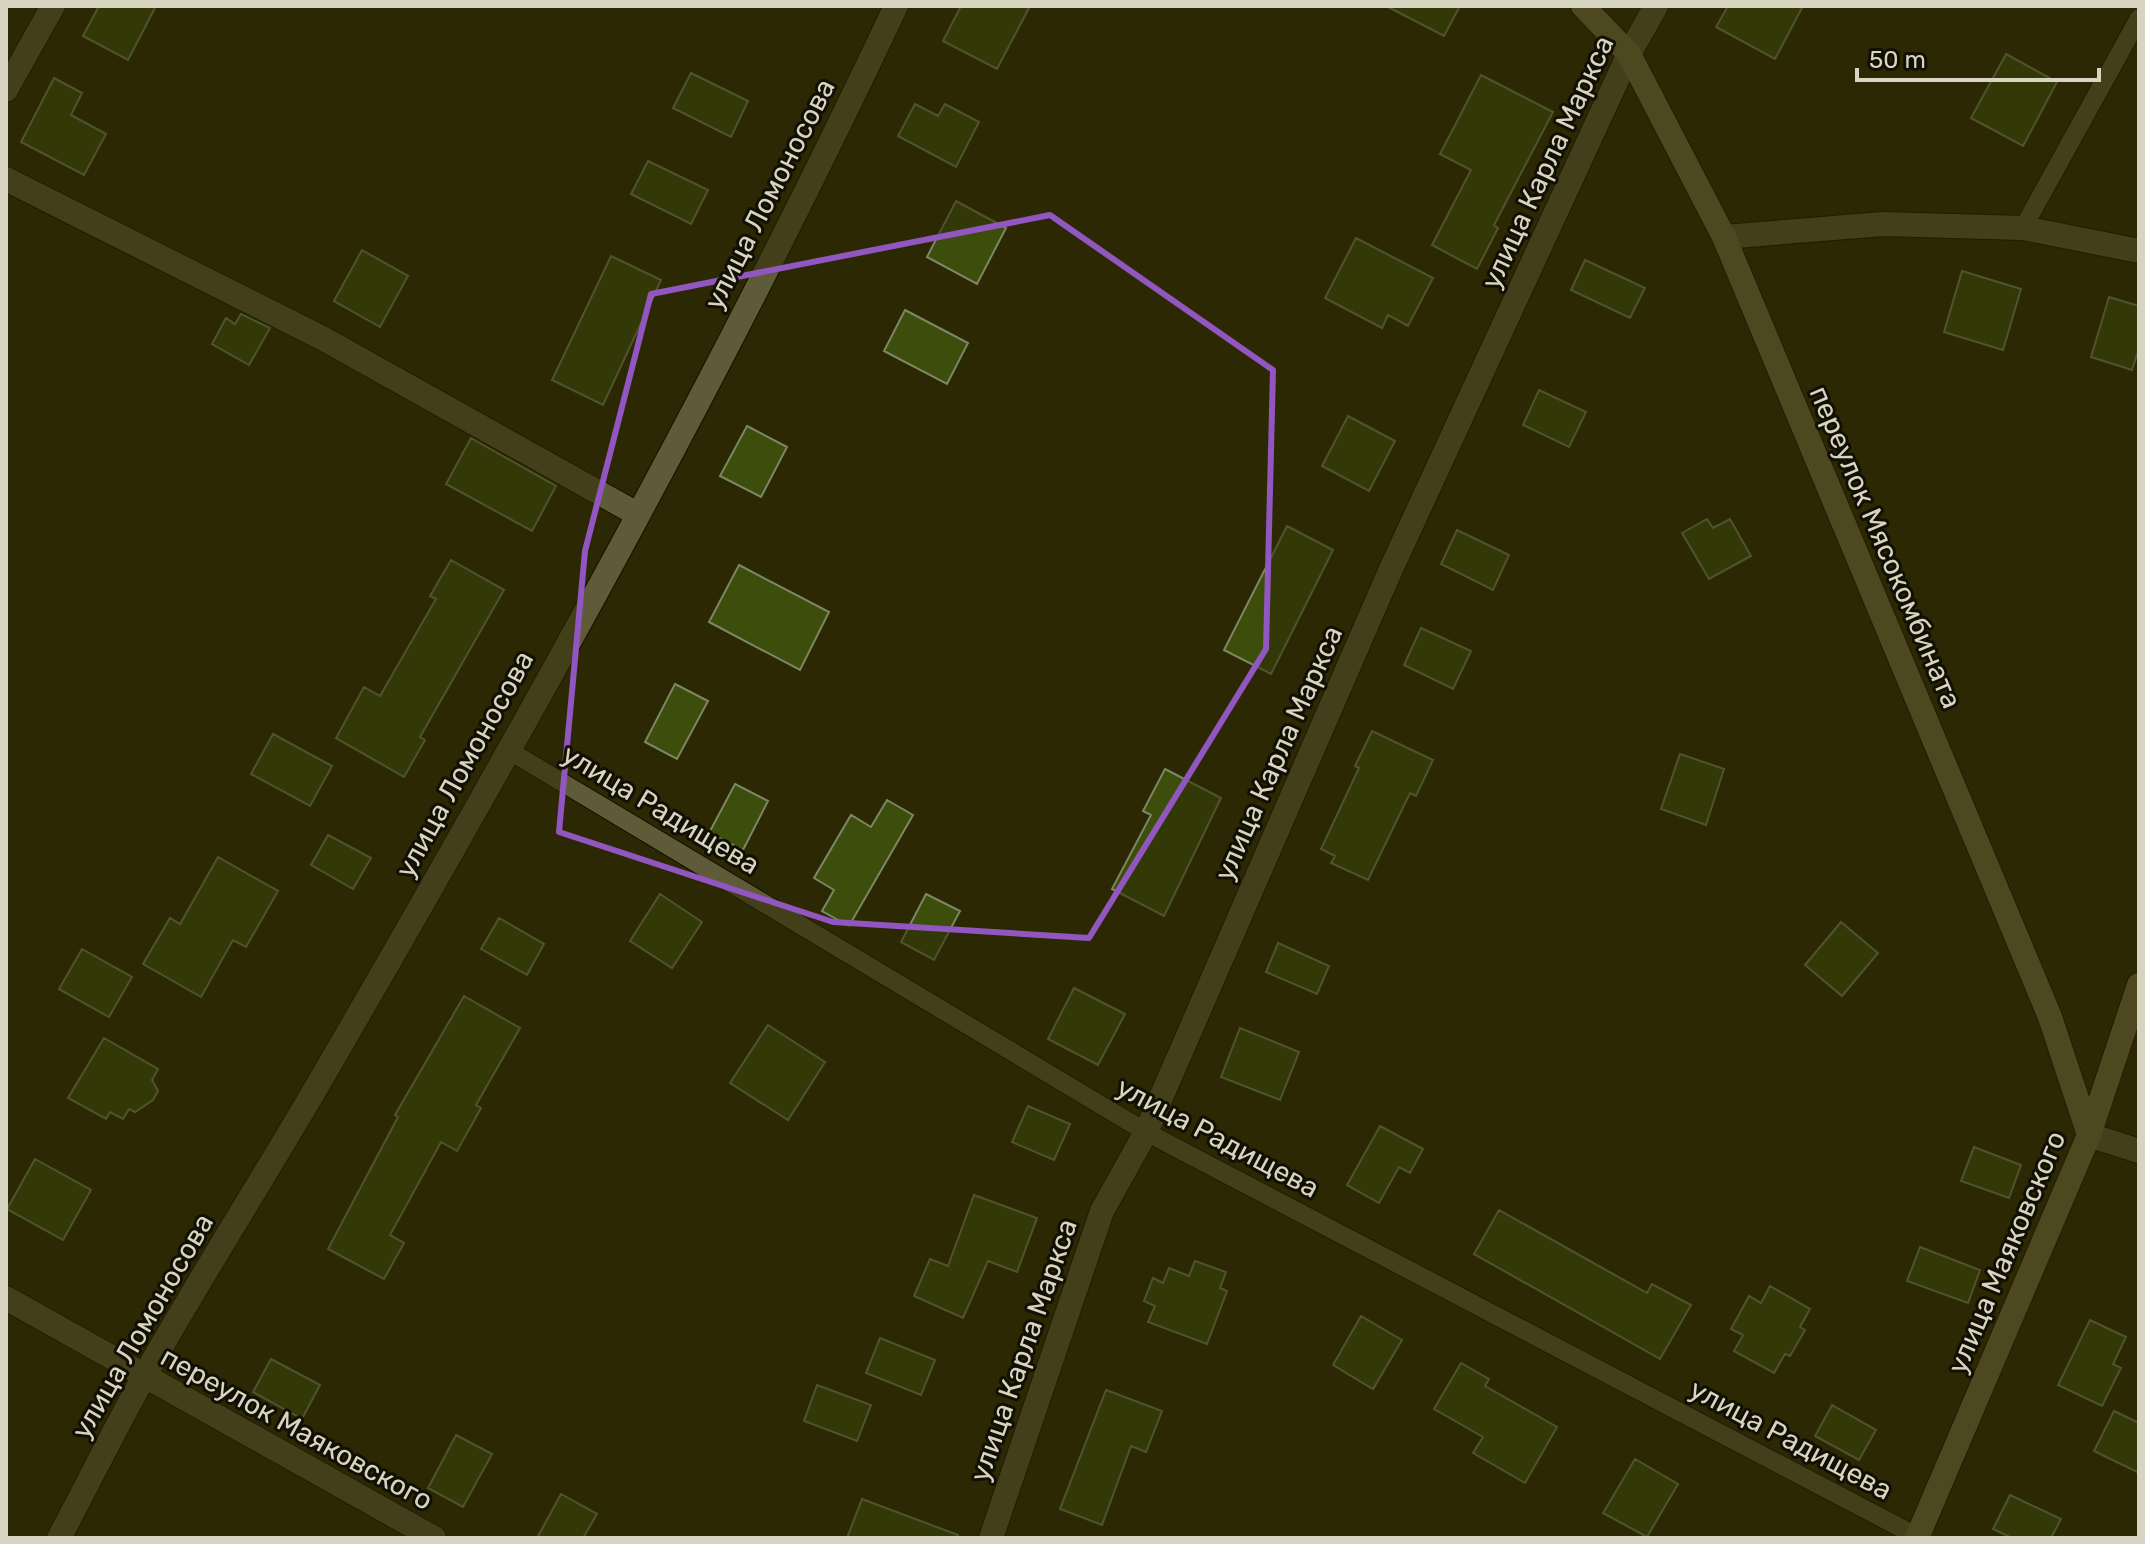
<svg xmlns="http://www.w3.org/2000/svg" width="2145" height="1544" font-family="Rubik,sans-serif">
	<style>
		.building { fill: #3d4d0c; stroke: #7c8764; stroke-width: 2 }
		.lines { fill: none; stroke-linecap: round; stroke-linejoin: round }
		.lane-casing { stroke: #141000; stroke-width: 20 }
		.street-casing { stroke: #141000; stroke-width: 26 }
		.secondary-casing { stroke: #141000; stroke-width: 26 }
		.lane { stroke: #5f5b38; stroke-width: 18 }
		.street { stroke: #5f5b38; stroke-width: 24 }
		.secondary { stroke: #757041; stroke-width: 24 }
		.marked { fill: none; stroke: #9256c0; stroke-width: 6; stroke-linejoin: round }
		.labels { text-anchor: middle; stroke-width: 6; stroke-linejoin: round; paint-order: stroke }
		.street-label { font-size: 28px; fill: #d7d5c2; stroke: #121004 }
	</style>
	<rect width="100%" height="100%" fill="#2c2804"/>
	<path class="building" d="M99 6H156L128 60 83 36Z
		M961 6H1030L997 69 943 41Z
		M1386 6H1460L1444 36Z
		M1728 6H1803L1775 59 1716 27Z
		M2006 54 2057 82 2023 146 1971 118Z
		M691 73 748 101 731 137 673 108Z
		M1481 75 1553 112 1494 225 1498 228 1477 269 1432 245 1471 170 1440 154Z
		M54 78 82 93 71 115 106 134 84 175 21 142Z
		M915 104 938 116 945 104 979 122 956 167 898 136Z
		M648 161 708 190 691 224 631 194Z
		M956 201 1006 228 977 284 927 257Z
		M1356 238 1433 278 1408 326 1388 315 1382 328 1325 298Z
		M362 250 408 276 380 327 334 301Z
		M611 256 661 280 603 405 552 380Z
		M1585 260 1645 288 1630 318 1571 290Z
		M1962 271 2021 289 2003 350 1944 332Z
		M2109 297 2139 306V348L2132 370 2091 357Z
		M905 310 968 343 947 384 884 351Z
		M241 314 270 328 249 365 212 344 226 318 235 324Z
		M1539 390 1586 412 1569 447 1523 425Z
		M1348 416 1395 441 1369 491 1322 466Z
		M747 426 787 447 761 497 720 476Z
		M471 438 556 486 532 531 446 484Z
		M1707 519 1713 528 1730 519 1751 556 1709 579 1682 533Z
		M1287 526 1333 550 1271 674 1224 650Z
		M1457 530 1509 555 1493 590 1441 564Z
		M451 560 504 590 420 737 425 740 404 777 336 738 364 687 380 696 436 599 430 596Z
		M739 565 829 612 800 670 709 622Z
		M1421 628 1471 651 1453 689 1404 665Z
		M675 684 708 701 677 759 645 742Z
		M1372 731 1433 760 1416 796 1410 793 1368 880 1331 863 1335 856 1321 849 1359 768 1355 766Z
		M273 734 332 766 310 806 251 774Z
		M1680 754 1724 769 1706 825 1661 809Z
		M1165 769 1221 798 1164 916 1112 889 1151 815 1143 811Z
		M735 784 768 801 743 850 709 833Z
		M887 800 913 815 849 926 822 911 834 890 814 878 851 815 871 827Z
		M328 835 371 858 353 889 311 865Z
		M218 857 278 891 246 947 233 940 201 997 143 964 170 918 180 924Z
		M660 894 702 922 672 968 630 941Z
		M926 894 960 911 934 960 901 942Z
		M499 918 544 944 527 975 481 949Z
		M1841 922 1878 953 1842 996 1805 965Z
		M1278 943 1329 966 1317 994 1266 972Z
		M82 949 132 977 109 1017 59 989Z
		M1074 988 1125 1014 1098 1065 1048 1039Z
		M464 996 520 1028 476 1105 481 1108 457 1151 441 1142 390 1235 404 1243 384 1279 328 1249 398 1117 395 1115Z
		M768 1025 825 1062 788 1120 730 1083Z
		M1240 1028 1299 1052 1280 1100 1221 1077Z
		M104 1038 158 1069 152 1080 158 1091 153 1100 135 1112 129 1109 123 1119 110 1112 106 1119 68 1098Z
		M1028 1106 1070 1124 1054 1160 1012 1142Z
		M1380 1126 1423 1149 1410 1173 1399 1167 1379 1203 1347 1185Z
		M1974 1147 2021 1165 2009 1198 1961 1181Z
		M35 1159 91 1190 63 1240 7 1209Z
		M974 1195 1037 1218 1017 1272 988 1261 963 1318 914 1296 930 1259 948 1266Z
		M1499 1210 1647 1293 1652 1284 1691 1305 1660 1359 1474 1254Z
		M1920 1247 1980 1270 1968 1303 1907 1281Z
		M1195 1261 1226 1272 1220 1288 1227 1291 1207 1344 1148 1322 1155 1306 1144 1301 1153 1278 1163 1283 1169 1268 1189 1276Z
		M1770 1286 1810 1309 1800 1327 1805 1330 1790 1356 1785 1354 1774 1373 1734 1351 1743 1335 1731 1329 1749 1296 1761 1303Z
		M1361 1316 1402 1340 1373 1389 1333 1365Z
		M2090 1320 2126 1337 2113 1364 2121 1368 2102 1406 2058 1385Z
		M880 1338 935 1360 921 1395 866 1373Z
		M271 1359 320 1385 302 1419 253 1392Z
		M1461 1363 1489 1379 1485 1386 1557 1427 1525 1483 1473 1453 1483 1437 1434 1409Z
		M817 1385 871 1405 857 1441 804 1421Z
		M1106 1390 1162 1411 1146 1452 1131 1446 1102 1525 1060 1509Z
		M1832 1405 1876 1430 1859 1460 1815 1436Z
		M2114 1411 2139 1423V1473L2094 1451Z
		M456 1435 492 1454 463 1507 428 1488Z
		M1635 1459 1678 1484 1647 1537 1603 1513Z
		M561 1494 597 1514 583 1538H537Z
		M2010 1495 2061 1519 2051 1538H2012L1993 1529Z
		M862 1499 958 1535V1538H847Z"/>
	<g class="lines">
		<defs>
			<path id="lane" d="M2023 228 2139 18
				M508 750 1146 1132 1920 1538"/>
			<path id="street" d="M6 90 53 6
				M6 179 324 339 637 514
				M1724 237 1883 224 2023 228 2139 251
				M2089 1135 2139 1151
				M6 1298 434 1538
				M59 1538C88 1484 115 1428 145 1375 201 1276 263 1179 320 1081 524 730 723 373 896 6
				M991 1538 1102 1211 1146 1132 1391 569 1629 54 1656 6"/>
			<path id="secondary" d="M1583 6 1629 54 1724 237 2050 1017 2089 1135
				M1917 1538 2089 1135 2139 985"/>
		</defs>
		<use href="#lane" class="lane-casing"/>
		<use href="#street" class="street-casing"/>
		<use href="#secondary" class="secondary-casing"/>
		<use href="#lane" class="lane"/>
		<use href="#street" class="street"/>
		<use href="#secondary" class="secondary"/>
	</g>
	<path d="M0 0H2145V1544H0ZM1050 215 1273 370 1266 649 1089 938 833 922 559 832 585 551 651 294Z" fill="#2c2804" fill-opacity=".55" fill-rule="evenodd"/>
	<path class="marked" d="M1050 215 1273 370 1266 649 1089 938 833 922 559 832 585 551 651 294Z"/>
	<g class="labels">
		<g class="street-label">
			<text transform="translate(1547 162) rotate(-65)" y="10">улица Карла Маркса</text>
			<text transform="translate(769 194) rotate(-63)" y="10">улица Ломоносова</text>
			<text transform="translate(1886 547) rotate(67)" y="10">переулок Мясокомбината</text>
			<text transform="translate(1278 753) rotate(-66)" y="10">улица Карла Маркса</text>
			<text transform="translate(464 764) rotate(-61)" y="10">улица Ломоносова</text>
			<text transform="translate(661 809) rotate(31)" y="10">улица Радищева</text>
			<text transform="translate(1218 1137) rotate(28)" y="10">улица Радищева</text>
			<text transform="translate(2006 1252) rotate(-67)" y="10">улица Маяковского</text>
			<text transform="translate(142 1326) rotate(-60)" y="10">улица Ломоносова</text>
			<text transform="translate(1023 1350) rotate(-71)" y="10">улица Карла Маркса</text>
			<text transform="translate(297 1428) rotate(29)" y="10">переулок Маяковского</text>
			<text transform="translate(1791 1439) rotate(28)" y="10">улица Радищева</text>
		</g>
	</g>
	<rect width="2145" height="1544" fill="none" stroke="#d7d5c2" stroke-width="16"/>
	<path d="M1857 68v12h242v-12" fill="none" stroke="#d7d5c2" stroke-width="4"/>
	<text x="1869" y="68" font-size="24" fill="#d7d5c2" stroke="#121004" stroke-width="6" paint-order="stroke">50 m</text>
</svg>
